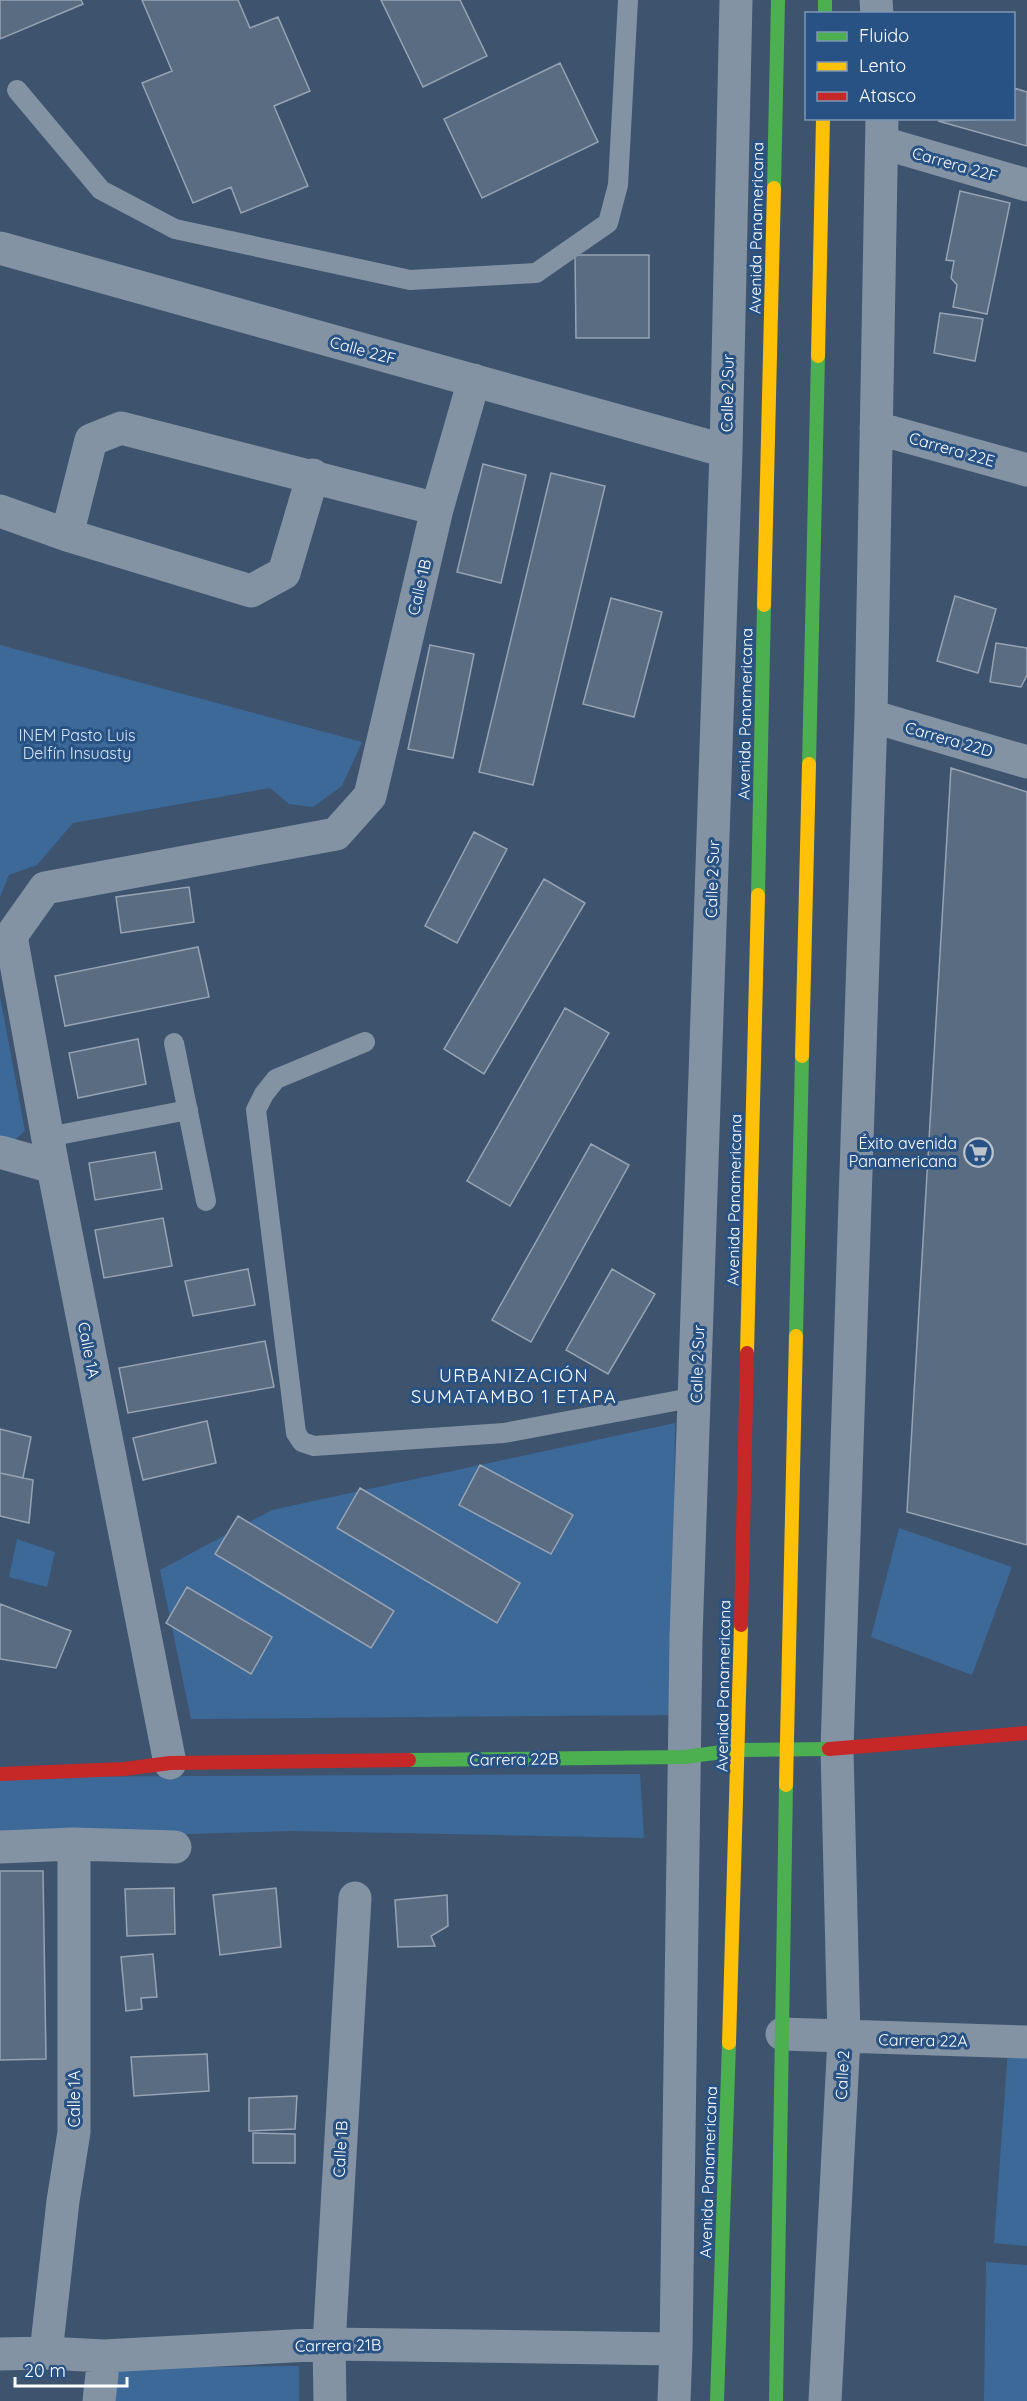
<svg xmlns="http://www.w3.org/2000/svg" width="1027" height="2401" font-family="Quicksand,sans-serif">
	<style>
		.green { fill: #3d6999 }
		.building { fill: #5a6c81; stroke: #97a3b3; stroke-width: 1.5 }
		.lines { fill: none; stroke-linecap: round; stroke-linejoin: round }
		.lane { stroke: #8393a4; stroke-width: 20 }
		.street { stroke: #8393a4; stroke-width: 33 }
		.fast { stroke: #4caf50; stroke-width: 14 }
		.slow { stroke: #ffc107; stroke-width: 14 }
		.jam { stroke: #c62828; stroke-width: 14 }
		.labels { text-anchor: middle; stroke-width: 6; stroke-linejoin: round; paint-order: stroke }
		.street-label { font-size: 16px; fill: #fff; stroke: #285283 }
		.park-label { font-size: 16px; fill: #d5e4f6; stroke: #285283 }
		.poi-label { font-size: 16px; fill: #fff; stroke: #285283; text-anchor: end }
		.neighbourhood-label { font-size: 18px; letter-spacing: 1.5px; fill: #fff; stroke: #285283 }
	</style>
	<rect width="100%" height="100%" fill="#3d536e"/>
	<path class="green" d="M0 645 362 742 342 786 313 807 289 804 270 788 73 823 37 865 9 875 0 897Z
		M0 996 25 1131 10 1144 0 1142Z
		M675 1423 673 1715 191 1719 160 1570 272 1510Z
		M899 1528 1012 1567 972 1675 871 1637Z
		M17 1539 55 1552 47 1587 9 1577Z
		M640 1774 644 1838 292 1831 0 1840V1777Z
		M1008 2049 1027 2051V2246L994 2243Z
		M986 2262 1027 2265V2401H984Z
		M299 2366V2401H107L109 2368Z"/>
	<path class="building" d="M0 0H81L83 4 0 39Z
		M142 0H238L250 28 278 17 310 91 274 106 308 186 241 213 231 187 193 203 142 83 172 71Z
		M381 0H460L487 56 423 87Z
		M560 63 598 142 482 198 444 119Z
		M1014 88 1027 92V146L938 121 1014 118Z
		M960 191 1010 203 987 314 953 307 957 285 951 278 954 261 946 260Z
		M575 255H649V338H576Z
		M940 313 983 319 975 361 934 353Z
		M483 464 526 475 501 583 457 572Z
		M551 473 605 486 533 785 479 772Z
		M955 596 996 609 978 673 937 661Z
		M611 598 662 612 634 717 583 704Z
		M996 643 1027 648V675L1021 687 990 682Z
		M430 645 474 654 453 758 408 749Z
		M951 768 1027 792V1545L907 1512Z
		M474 832 507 849 457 943 425 926Z
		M544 879 585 903 484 1074 444 1049Z
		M189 887 194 922 121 933 116 897Z
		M198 947 209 997 65 1026 55 976Z
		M565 1008 609 1033 510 1206 467 1181Z
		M138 1039 146 1084 78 1098 69 1053Z
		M591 1144 629 1165 531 1342 492 1320Z
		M155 1152 162 1189 95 1200 89 1163Z
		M163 1218 172 1266 104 1278 95 1230Z
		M248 1269 255 1305 193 1316 185 1281Z
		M612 1269 655 1294 608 1374 566 1350Z
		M265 1341 274 1387 128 1413 119 1368Z
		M207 1421 216 1463 143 1480 133 1438Z
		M0 1429 31 1437 23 1478 0 1473Z
		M480 1465 573 1515 551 1554 459 1505Z
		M0 1473 33 1480 29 1523 0 1516Z
		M360 1488 520 1583 497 1623 337 1528Z
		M238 1516 394 1611 371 1648 215 1554Z
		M187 1587 272 1637 251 1674 166 1623Z
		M0 1604 71 1631 56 1668 0 1659Z
		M0 1871H43L46 2059 0 2060Z
		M174 1888 175 1934 127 1936 125 1889Z
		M276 1888 281 1947 220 1955 213 1895Z
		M447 1895 448 1926 431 1936 435 1946 398 1947 395 1900Z
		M153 1954 157 1997 141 1998 142 2009 126 2011 121 1957Z
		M207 2054 209 2091 134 2096 131 2057Z
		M297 2096 295 2129 249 2131V2098Z
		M253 2133 295 2134V2163H253Z"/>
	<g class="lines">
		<path class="lane" d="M17 90 101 190 175 229 410 280 536 273 608 223 618 185 628 0
			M365 1042 276 1079 264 1094 256 1110 296 1433 302 1442 314 1446 504 1433 696 1397
			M174 1043 206 1201
			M48 1137 188 1110"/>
		<path class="street" d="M876 0 877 14
			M883 143 1027 185
			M0 248 726 451
			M876 428 1027 470
			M0 511 67 535 251 591 284 573 313 475
			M67 535 91 440 121 428 437 509
			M871 716 1027 762
			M0 1152 53 1167
			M170 1763 53 1167 11 936 45 888 336 834 370 796 437 509 474 380
			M0 1847 74 1844 175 1847
			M782 2034 1027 2042
			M46 2353 63 2201 74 2132V1844
			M0 2354 46 2353 104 2356 329 2344 676 2349
			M99 2401 104 2356
			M330 2401 329 2344 355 1898
			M674 2401 676 2349 686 1638 726 451 736 0
			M825 2401 844 2038 837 1749 871 716 882 118"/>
		<path class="fast" d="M825 0V14
			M774 188 778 0
			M809 764 818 356
			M758 895 764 605
			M796 1336 802 1056
			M409 1760 684 1757 738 1750 829 1749
			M717 2401 729 2043
			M776 2401 786 1785"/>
		<path class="slow" d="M818 356 823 118
			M764 605 774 188
			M802 1056 809 764
			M747 1353 758 895
			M786 1785 796 1336
			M729 2043 741 1625"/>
		<path class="jam" d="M741 1625 747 1353
			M829 1749 1027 1733
			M0 1774 124 1769 170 1763 409 1760"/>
	</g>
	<defs>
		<symbol id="supermarket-ring" viewBox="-11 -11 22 22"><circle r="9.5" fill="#285283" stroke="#bbc3cc" stroke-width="1.5"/><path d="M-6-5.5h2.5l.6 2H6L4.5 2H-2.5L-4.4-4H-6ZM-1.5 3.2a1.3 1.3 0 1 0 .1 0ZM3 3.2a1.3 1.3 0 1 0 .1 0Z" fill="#bbc3cc"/></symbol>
	</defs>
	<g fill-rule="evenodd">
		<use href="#supermarket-ring" x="962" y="1136" width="33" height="33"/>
	</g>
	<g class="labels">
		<g class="street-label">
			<text transform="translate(955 164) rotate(16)" y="6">Carrera 22F</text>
			<text transform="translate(756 228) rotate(-89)" y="6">Avenida Panamericana</text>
			<text transform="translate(363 350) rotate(15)" y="6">Calle 22F</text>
			<text transform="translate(727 393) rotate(-89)" y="6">Calle 2 Sur</text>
			<text transform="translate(952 449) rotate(16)" y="6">Carrera 22E</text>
			<text transform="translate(419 587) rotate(-77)" y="6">Calle 1B</text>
			<text transform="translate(745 714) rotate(-89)" y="6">Avenida Panamericana</text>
			<text transform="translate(949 739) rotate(16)" y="6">Carrera 22D</text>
			<text transform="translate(712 879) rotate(-88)" y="6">Calle 2 Sur</text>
			<text transform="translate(734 1200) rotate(-89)" y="6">Avenida Panamericana</text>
			<text transform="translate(89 1350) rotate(79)" y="6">Calle 1A</text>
			<text transform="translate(697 1364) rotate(-88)" y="6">Calle 2 Sur</text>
			<text transform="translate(723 1686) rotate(-89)" y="6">Avenida Panamericana</text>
			<text transform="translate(514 1759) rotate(-1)" y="6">Carrera 22B</text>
			<text transform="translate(923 2040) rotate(1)" y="6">Carrera 22A</text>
			<text transform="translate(842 2075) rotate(-87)" y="6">Calle 2</text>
			<text transform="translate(74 2099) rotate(-90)" y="6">Calle 1A</text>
			<text transform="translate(340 2149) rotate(-87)" y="6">Calle 1B</text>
			<text transform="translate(708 2172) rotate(-88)" y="6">Avenida Panamericana</text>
			<text transform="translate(338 2345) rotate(-1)" y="6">Carrera 21B</text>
		</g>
		<g class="park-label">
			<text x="77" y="741">INEM Pasto Luis<tspan x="77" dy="18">Delfín Insuasty</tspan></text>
		</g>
		<g class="poi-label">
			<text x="957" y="1149">Éxito avenida<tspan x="957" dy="18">Panamericana</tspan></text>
		</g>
		<g class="neighbourhood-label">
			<text x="514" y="1382">URBANIZACIÓN<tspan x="514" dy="21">SUMATAMBO 1 ETAPA</tspan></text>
		</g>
	</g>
	<rect x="805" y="12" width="210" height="108" fill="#285283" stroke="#7e97b5" stroke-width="1.5"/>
	<rect x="817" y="32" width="30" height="9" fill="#4caf50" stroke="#7e97b5" stroke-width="1.5"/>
	<text x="859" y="42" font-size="18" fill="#ffffff">Fluido</text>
	<rect x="817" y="62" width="30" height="9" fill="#ffc107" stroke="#7e97b5" stroke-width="1.5"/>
	<text x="859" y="72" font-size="18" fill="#ffffff">Lento</text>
	<rect x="817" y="92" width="30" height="9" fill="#c62828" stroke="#7e97b5" stroke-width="1.5"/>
	<text x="859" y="102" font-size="18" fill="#ffffff">Atasco</text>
	<path d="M15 2377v9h112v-9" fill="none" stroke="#ffffff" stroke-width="3"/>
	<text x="24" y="2377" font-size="18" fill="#ffffff" stroke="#285283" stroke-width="4.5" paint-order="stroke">20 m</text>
</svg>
